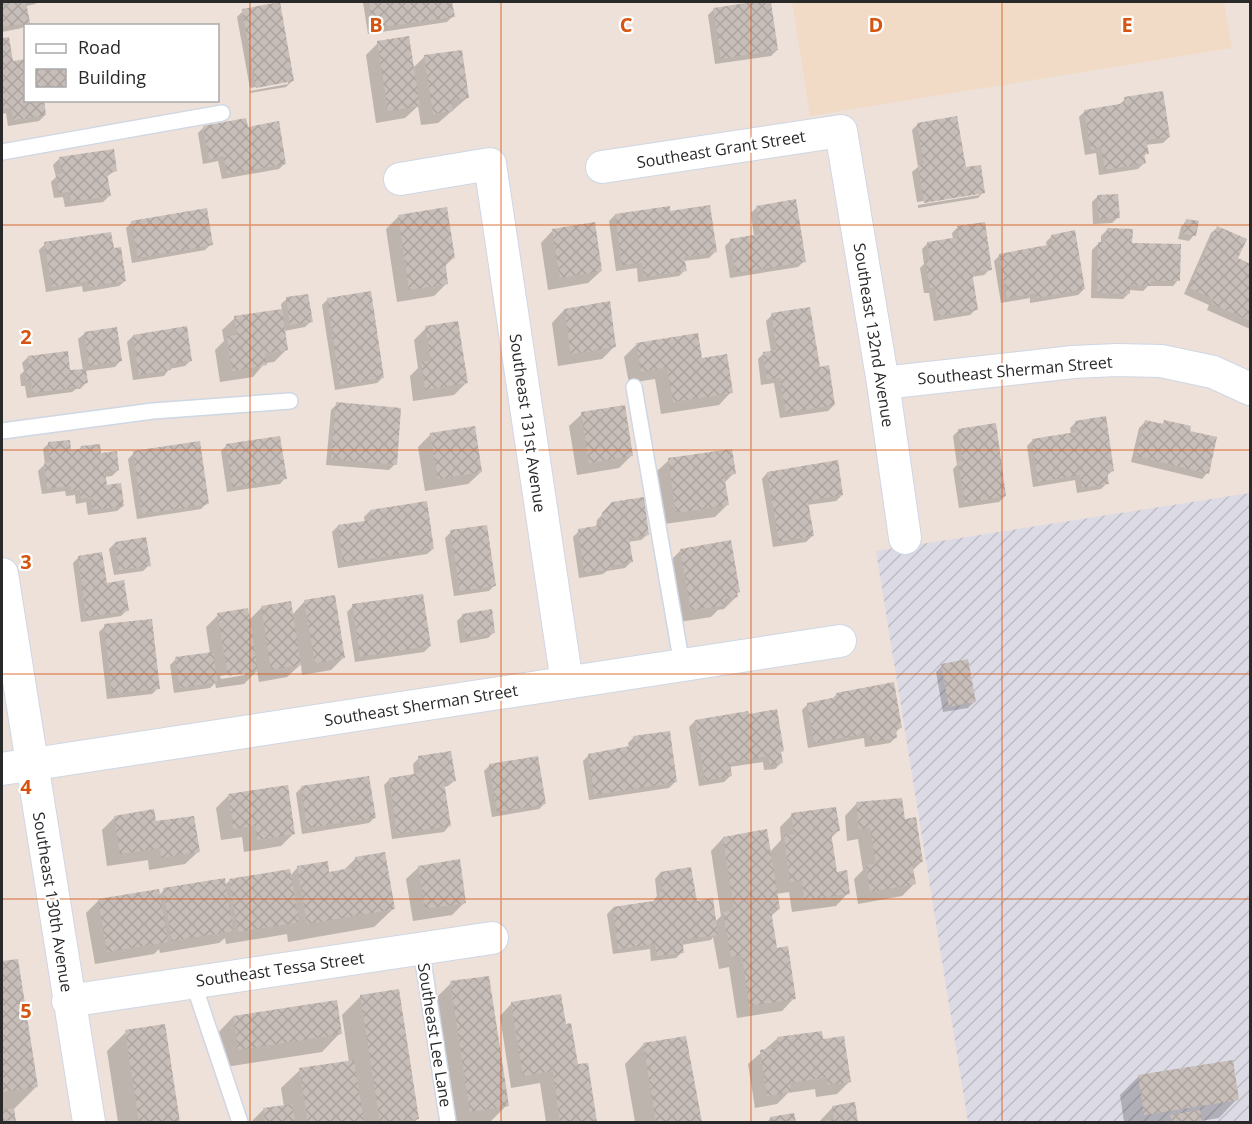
<svg xmlns="http://www.w3.org/2000/svg" width="1252" height="1124" font-family="'Open Sans',sans-serif">
	<style>
		.industrial { fill: url(#industrial-furrows) }
		.education { fill: #f1dbc6 }
		.shadow { fill: #0003; fill-rule: evenodd }
		.building { fill: url(#building-cross-hatch) }
		.lines { fill: none; stroke-linecap: round; stroke-linejoin: round }
		.lane-casing { stroke: #ced7e4; stroke-width: 18 }
		.street-casing { stroke: #ced7e4; stroke-width: 34 }
		.lane { stroke: #fff; stroke-width: 15 }
		.street { stroke: #fff; stroke-width: 32 }
		.grid { fill: none; stroke: #d5540f; stroke-width: 1.5; stroke-opacity: 0.55 }
		.labels { text-anchor: middle; stroke-width: 4.5; stroke-linejoin: round; paint-order: stroke }
		.street-label { font-size: 16px; fill: #292929; stroke: #fff }
		.grid-label { font-size: 20px; text-anchor: middle; font-weight: bold; fill: #d5540f; stroke: #fff; stroke-width: 4.5; stroke-linejoin: round; paint-order: stroke }
	</style>
	<defs>
		<pattern id="industrial-furrows" width="10" height="10" patternUnits="userSpaceOnUse" patternTransform="scale(1.5)"><rect width="10" height="10" fill="#dcdbe5"/><path d="M-1 1l2-2M0 10L10 0M9 11l2-2" fill="none" stroke="#bdbcc4"/></pattern>
		<pattern id="building-cross-hatch" width="8" height="8" patternUnits="userSpaceOnUse" patternTransform="scale(1.5)"><rect width="8" height="8" fill="#c8beb9"/><path d="M0 0l8 8M0 8l8-8" fill="none" stroke="#aca39f"/></pattern>
	</defs>
	<rect width="100%" height="100%" fill="#ede1d9"/>
	<path class="industrial" d="M1250 493V1122H968L876 551Z"/>
	<path class="education" d="M792 2H1224L1232 48 810 116Z"/>
	<path class="shadow" d="M2 2H38L35 4 26 6 28 22 22 28 2 32Z
		M363 2H451L453 16 447 22 368 34Z
		M762 2H769L777 50 771 56 715 64 708 15 714 9Z
		M243 11 292 81 286 87 250 93V91L288 84V81L250 88 237 17Z
		M8 39 12 62 26 100 45 115 39 121 8 126 6 113 2 114V40Z
		M378 43 412 69 425 56 467 98 438 123 421 125 418 106 405 118 376 123 366 55Z
		M1125 99 1169 137 1163 143 1145 145 1147 153 1143 157 1144 163 1138 169 1099 175 1096 153 1085 155 1079 117 1085 111 1119 105Z
		M918 124 964 169 983 192 978 198 918 208V205L979 195V192L917 202 912 172 918 167 912 130Z
		M204 127 247 128 285 163 279 169 222 179 218 161 203 164 198 133Z
		M59 159 115 171 106 177 109 196 103 202 65 207 63 197 54 198 51 182 56 177 53 165Z
		M1098 196 1118 217 1112 223 1093 224 1092 202Z
		M757 207 804 261 798 267 730 278 725 246 731 240 754 236 751 213Z
		M669 213 715 252 709 258 684 261 685 270 679 276 638 282 637 268 616 271 609 221 615 215Z
		M399 216 453 258 444 267 447 283 434 296 397 302 386 229Z
		M1186 221 1194 235 1189 241 1178 239 1181 227Z
		M132 222 211 244 205 250 132 263 126 228Z
		M958 227 990 269 984 275 971 277 976 309 970 315 934 321 929 293H924L920 268 924 264 922 249 928 243 953 239 952 233Z
		M1217 228 1236 259 1250 265V329L1207 310 1209 305 1184 294 1211 233Z
		M553 230 601 271 588 283 548 290 541 243Z
		M1107 230 1131 244 1178 280 1173 286H1148L1143 291 1129 290V293L1123 299 1091 298 1092 250 1098 244H1101V236Z
		M1052 236 1084 289 1078 295 1030 303V298L1001 303 994 261 1000 255 1047 247 1046 242Z
		M45 244 125 281 119 286 83 292 82 286 46 292 39 250Z
		M287 299 311 321 305 327 284 331 287 349 274 362 265 363 253 377 220 382 215 350 224 341 222 330 235 318 282 311 281 304Z
		M328 299 383 377 377 383 335 390 322 305Z
		M564 310 615 346 602 359 558 366 552 323Z
		M772 315 818 368 834 405 828 411 780 418 774 383 761 385 758 359 764 353 771 352 766 321Z
		M426 328 466 383 454 395 413 401 410 376 418 368 414 340Z
		M84 334 120 361 115 367 85 371 86 383 80 389H76L72 392 27 398 25 386H21L20 375 24 371 22 363 28 357 69 372 83 371 78 339Z
		M133 336 191 360 185 366 169 369 164 376 133 380 127 342Z
		M637 344 701 360 731 392 719 405 661 414 655 379 629 383 624 357Z
		M337 404 395 464 389 470 326 465 331 410Z
		M582 414 631 456 619 468 577 475 569 426Z
		M1076 422 1113 470 1106 477 1107 483 1101 489 1077 493 1075 480 1033 487 1027 446 1033 440 1071 434 1070 428Z
		M1145 422 1161 425 1164 422 1189 432 1207 473 1202 479 1131 462 1139 428Z
		M958 431 1005 496 999 502 959 508 953 469 957 465 953 436Z
		M431 434 481 472 468 484 425 491 418 447Z
		M49 443 70 452 78 451 81 447 99 454 118 470 112 476 104 477 105 487 123 506 117 511 88 515 86 502 76 504 75 495 66 496 65 491 42 494 38 471 45 464 43 449Z
		M227 445 285 478 280 484 227 492 221 451Z
		M134 453 207 503 201 509 137 519 128 459Z
		M669 460 734 473 724 483 728 504 715 517 664 524 656 472Z
		M767 473 842 495 836 501 807 505 812 536 806 542 773 547 762 479Z
		M613 504 647 535 641 540 628 542 631 562 625 568 607 571 603 574 579 578 573 537 579 531 596 528 597 520Z
		M370 511 433 549 427 554 338 568 332 532 338 526 365 522 364 517Z
		M451 532 495 585 489 591 454 596 445 538Z
		M115 543 149 565 143 571 114 575 109 549Z
		M681 550 736 597 724 609 718 610 711 617 679 622 668 563Z
		M79 557 106 585 127 610 121 616 81 622 73 563Z
		M305 601 343 658 331 670 302 675 301 664 287 677 259 682 257 671 244 684 216 688 215 683 210 688 174 693 170 665 176 659 210 654 206 627 218 615 249 620 261 608 292 615ZM245 672V675L221 679 220 676Z
		M353 606 430 646 424 652 355 662 347 612Z
		M463 615 494 632 488 638 460 643 457 621Z
		M105 626 158 688 152 694 107 699 99 632Z
		M942 666 974 702 968 708 943 712 936 672Z
		M837 694 900 728 895 733 896 737 890 743 865 747 864 738 808 748 802 710 808 704 832 699Z
		M695 721 783 750 780 753 781 763 775 769 764 770 763 762 729 767 730 776 724 782 699 786 689 727Z
		M634 737 675 782 669 788 589 800 583 761 589 755 629 748 628 743Z
		M419 758 454 781 448 786 444 787 449 826 444 832 392 839 384 785 390 779 414 775 413 764Z
		M490 765 545 803 539 809 492 817 484 771Z
		M301 788 374 818 369 823 302 834 296 793Z
		M229 795 293 834 281 846 244 852 242 837 221 840 216 808Z
		M857 803 904 820 922 861 912 871 914 884 902 896 858 904 854 879 863 870 858 839 847 841 845 816Z
		M792 815 838 831 831 838 835 874 848 893 836 906 792 912 789 892 776 894 779 909 771 916 776 950 794 998 782 1011 737 1018 729 967 719 969 713 937 711 940 681 945 682 952 676 958 651 961 650 949 613 954 607 914 613 908 654 903V900L657 896 655 879 660 873 695 903 715 922 721 916 711 851 723 838 770 852 781 840 780 827Z
		M115 817 154 823 198 852 185 864 149 870 148 860 107 866 102 830Z
		M356 858 393 909 374 927 288 942 287 934 226 944 225 938 219 943 160 953 159 949 154 954 95 964 86 913 99 900 159 895 164 890 224 886 230 880 290 876 298 867 328 873 343 871Z
		M419 867 465 902 452 915 413 921 406 879Z
		M17 960 36 1087 13 1110 15 1122H2V963Z
		M451 983 507 1105 490 1122H450L432 1002Z
		M361 996 418 1119 414 1122H251L263 1110 284 1107 281 1088 300 1070 349 1062 342 1015Z
		M512 1003 564 1026 576 1066 587 1065 595 1122H546L540 1083 511 1088 500 1016Z
		M233 1017 340 1033 322 1052 219 1068 215 1036Z
		M164 1026 179 1122H118L107 1051 126 1032Z
		M685 1038 700 1122H635L625 1064 643 1045Z
		M778 1038 822 1041 850 1081 837 1094 816 1097 815 1089 788 1093 777 1104 755 1108 748 1064Z
		M1139 1076 1237 1099 1219 1118 1200 1121V1122H1124L1120 1095Z
		M853 1104 856 1122H819L833 1107Z
		M793 1115 794 1122H767L771 1118Z"/>
	<path class="building" d="M3 2H26L30 23 3 27Z
		M280 2 294 81 256 88 242 9Z
		M369 2H452L455 17 373 28Z
		M753 2H771L778 50 721 59 713 8Z
		M409 36 420 106 388 111 377 41Z
		M9 37 13 61 26 59V100H44L46 115 14 120 11 108 3 109 2 98V38Z
		M462 50 469 98 451 100 453 111 433 114 424 55Z
		M1163 91 1170 137 1146 140 1149 154H1144L1146 163 1105 170 1101 148 1091 150 1084 110 1125 103 1124 97Z
		M957 116 966 167 981 165 985 193 924 203 918 165 924 164 917 123Z
		M246 118 248 127 279 121 286 164 227 174 224 156 209 159 203 126Z
		M114 149 117 171 107 173 111 196 71 202 69 192 59 193 56 174H62L59 157Z
		M1118 194 1120 218 1099 219 1097 195Z
		M796 199 806 262 736 273 730 239 760 234 756 206Z
		M710 205 717 252 684 257 687 271 644 277 642 263 622 265 615 214 670 206V211Z
		M447 207 455 258 445 260 448 284 409 290 398 215Z
		M207 208 213 245 138 258 131 221Z
		M1186 219 1199 221 1196 236 1183 234Z
		M595 222 602 271 560 278 552 229Z
		M985 222 992 270 972 272 978 310 939 316 935 287 930 288 925 261 930 260 927 242 959 237 957 226Z
		M1217 226 1247 239 1238 258 1250 264V321L1212 304 1214 299 1189 288Z
		M1107 228 1133 229 1132 243 1181 244 1180 281H1151V286L1130 285V294L1097 293 1098 242H1106Z
		M1075 230 1085 289 1036 298 1035 293 1007 298 999 254 1053 244 1051 235Z
		M111 232 114 248 121 247 126 281 89 287 88 281 52 287 44 242Z
		M371 291 384 378 340 385 327 298Z
		M308 294 313 322 290 325 286 297Z
		M610 301 616 347 571 354 564 309Z
		M810 307 820 367 829 365 835 405 786 413 780 378 767 379 763 352 777 350 771 313Z
		M282 309 288 350 265 353 267 365 232 371 227 336 237 335 234 316Z
		M458 321 468 383 425 390 421 362 431 361 425 326Z
		M187 326 192 361 170 364 171 370 139 375 133 335Z
		M117 327 122 361 89 366 84 332Z
		M698 333 702 358 727 354 733 393 673 402 667 367 641 372 636 343Z
		M68 351 70 370 86 369 88 383 80 384V387L33 393 31 380 26 381 25 368 29 367 28 356Z
		M336 402 401 408 397 465 331 459Z
		M625 405 633 456 589 463 581 412Z
		M1106 416 1114 471 1107 472 1109 484 1082 488 1080 475 1038 482 1032 439 1076 432 1075 421Z
		M1145 420 1163 424 1164 420 1191 426 1190 431 1217 437 1209 474 1136 456Z
		M996 423 1006 496 965 503 958 461H963L958 429Z
		M475 426 482 472 438 479 430 433Z
		M280 436 287 479 232 487 226 444Z
		M70 440 71 450 81 449V446L100 444 101 453 117 451 119 470 105 472 107 485 121 483 124 506 93 510 91 497 81 499 80 490 71 491V486L47 489 44 463 50 462 48 442Z
		M200 441 209 504 142 514 133 451Z
		M732 449 736 474 724 475 729 505 676 513 668 458Z
		M838 460 843 495 808 501 814 536 779 542 767 472Z
		M644 497 649 535 629 538 633 562 611 566V569L584 573 578 529 601 525 602 513 612 502Z
		M427 501 434 549 343 563 338 525 371 520 370 510Z
		M487 525 496 586 460 591 450 530Z
		M146 537 151 566 119 570 115 542Z
		M731 540 740 592 737 593 738 597 725 599V605L691 611 680 549Z
		M102 552 107 583 124 580 129 611 86 617 78 556Z
		M423 594 431 646 360 657 352 604Z
		M335 595 345 658 315 663 304 600Z
		M291 601 301 665 271 670 261 606Z
		M248 608 258 671 228 676 217 613Z
		M492 609 495 633 466 638 462 614Z
		M152 619 160 689 112 694 104 624Z
		M213 652 218 682 180 688 175 657Z
		M968 659 976 702 949 707 941 664Z
		M894 682 902 728 896 729 897 738 871 742 869 733 814 743 807 703 837 697 836 693Z
		M777 709 784 751 781 752 783 763 770 765 768 756 730 763 732 776 705 781 695 720 748 711 749 714Z
		M670 731 677 782 594 795 588 754 635 745 633 736Z
		M451 751 456 781 444 782 451 826 397 834 389 778 420 773 418 756Z
		M538 756 546 804 497 812 489 764Z
		M369 776 376 818 307 828 301 786Z
		M288 785 295 834 257 840 255 826 233 829 228 794Z
		M902 798 905 819 916 817 923 862 912 863 916 884 870 892 866 865 876 864 870 828 859 829 856 802Z
		M836 807 840 831 831 832 837 872 847 870 850 894 804 900 802 880 790 882 784 835 794 834 791 813Z
		M154 809 156 821 194 816 200 852 161 858 160 848 120 854 114 816Z
		M767 829 780 909 771 910 777 948 788 946 796 999 749 1006 742 955 731 957 723 912 734 910 723 837Z
		M385 852 395 909 307 924 297 866 328 861 329 872 356 867 355 857Z
		M460 859 466 903 425 909 418 866Z
		M691 867 697 901 713 898 718 935 682 940 684 953 657 956 655 944 618 949 613 907 660 900 659 892H663L660 872Z
		M290 869 299 922 238 932 229 879Z
		M225 878 233 931 172 941 163 888Z
		M159 889 168 942 107 952 98 899Z
		M18 959 38 1087 2 1092V961Z
		M489 976 509 1106 470 1112 450 981Z
		M399 989 419 1119 380 1122 360 995Z
		M561 994 566 1024 571 1023 578 1064 588 1063 597 1122H560L553 1071 523 1076 511 1002Z
		M337 1000 342 1034 238 1050 233 1016Z
		M165 1024 180 1122H139L125 1030Z
		M822 1031 823 1039 844 1036 851 1082 828 1085 827 1077 790 1083 791 1092 767 1096 760 1050 779 1047 777 1037Z
		M686 1036 702 1122H656L643 1043Z
		M354 1060 364 1122H308L299 1068Z
		M1233 1060 1239 1100 1144 1115 1138 1075Z
		M855 1102 858 1122H818L834 1119 832 1106Z
		M292 1104 295 1122H265L263 1108Z
		M14 1108 16 1122H2V1110Z
		M1200 1110 1202 1122H1172L1170 1115Z
		M794 1113 796 1122H771L770 1117Z"/>
	<g class="lines">
		<defs>
			<path id="lane" d="M2 152 222 113
				M634 387 682 665
				M2 431 153 411 290 401
				M421 948 448 1122
				M193 982 240 1122"/>
			<path id="street" d="M602 167 841 131 883 383 905 538
				M400 179 490 164 567 683
				M883 383 1073 362 1117 360 1161 361 1213 372 1250 389
				M2 574 89 1122
				M2 769 840 641
				M68 1001 492 938"/>
		</defs>
		<use href="#lane" class="lane-casing"/>
		<use href="#street" class="street-casing"/>
		<use href="#lane" class="lane"/>
		<use href="#street" class="street"/>
	</g>
	<path class="grid" d="M250 2V1122M501 2V1122M751 2V1122M1002 2V1122M2 225H1250M2 450H1250M2 674H1250M2 899H1250"/>
	<g class="labels">
		<g class="street-label">
			<text transform="translate(721 149) rotate(-9)" y="6">Southeast Grant Street</text>
			<text transform="translate(874 335) rotate(81)" y="6">Southeast 132nd Avenue</text>
			<text transform="translate(1015 370) rotate(-5)" y="6">Southeast Sherman Street</text>
			<text transform="translate(528 423) rotate(82)" y="6">Southeast 131st Avenue</text>
			<text transform="translate(421 705) rotate(-9)" y="6">Southeast Sherman Street</text>
			<text transform="translate(53 902) rotate(81)" y="6">Southeast 130th Avenue</text>
			<text transform="translate(280 969) rotate(-8)" y="6">Southeast Tessa Street</text>
			<text transform="translate(435 1035) rotate(81)" y="6">Southeast Lee Lane</text>
		</g>
	</g>
	<g class="grid-label">
		<text x="376" y="32">B</text>
		<text x="626" y="32">C</text>
		<text x="876" y="32">D</text>
		<text x="1127" y="32">E</text>
		<text x="26" y="344">2</text>
		<text x="26" y="569">3</text>
		<text x="26" y="794">4</text>
		<text x="26" y="1018">5</text>
	</g>
	<rect width="1252" height="1124" fill="none" stroke="#292929" stroke-width="6"/>
	<rect x="24" y="24" width="195" height="78" fill="#ffffff" stroke="#a9a9a9" stroke-width="1.5"/>
	<rect x="36" y="44" width="30" height="9" fill="#ffffff" stroke="#a9a9a9" stroke-width="1.5"/>
	<text x="78" y="54" font-size="18" fill="#292929">Road</text>
	<rect x="36" y="69" width="30" height="18" fill="url(#building-cross-hatch)" stroke="#a9a9a9" stroke-width="1.5"/>
	<text x="78" y="84" font-size="18" fill="#292929">Building</text>
</svg>
